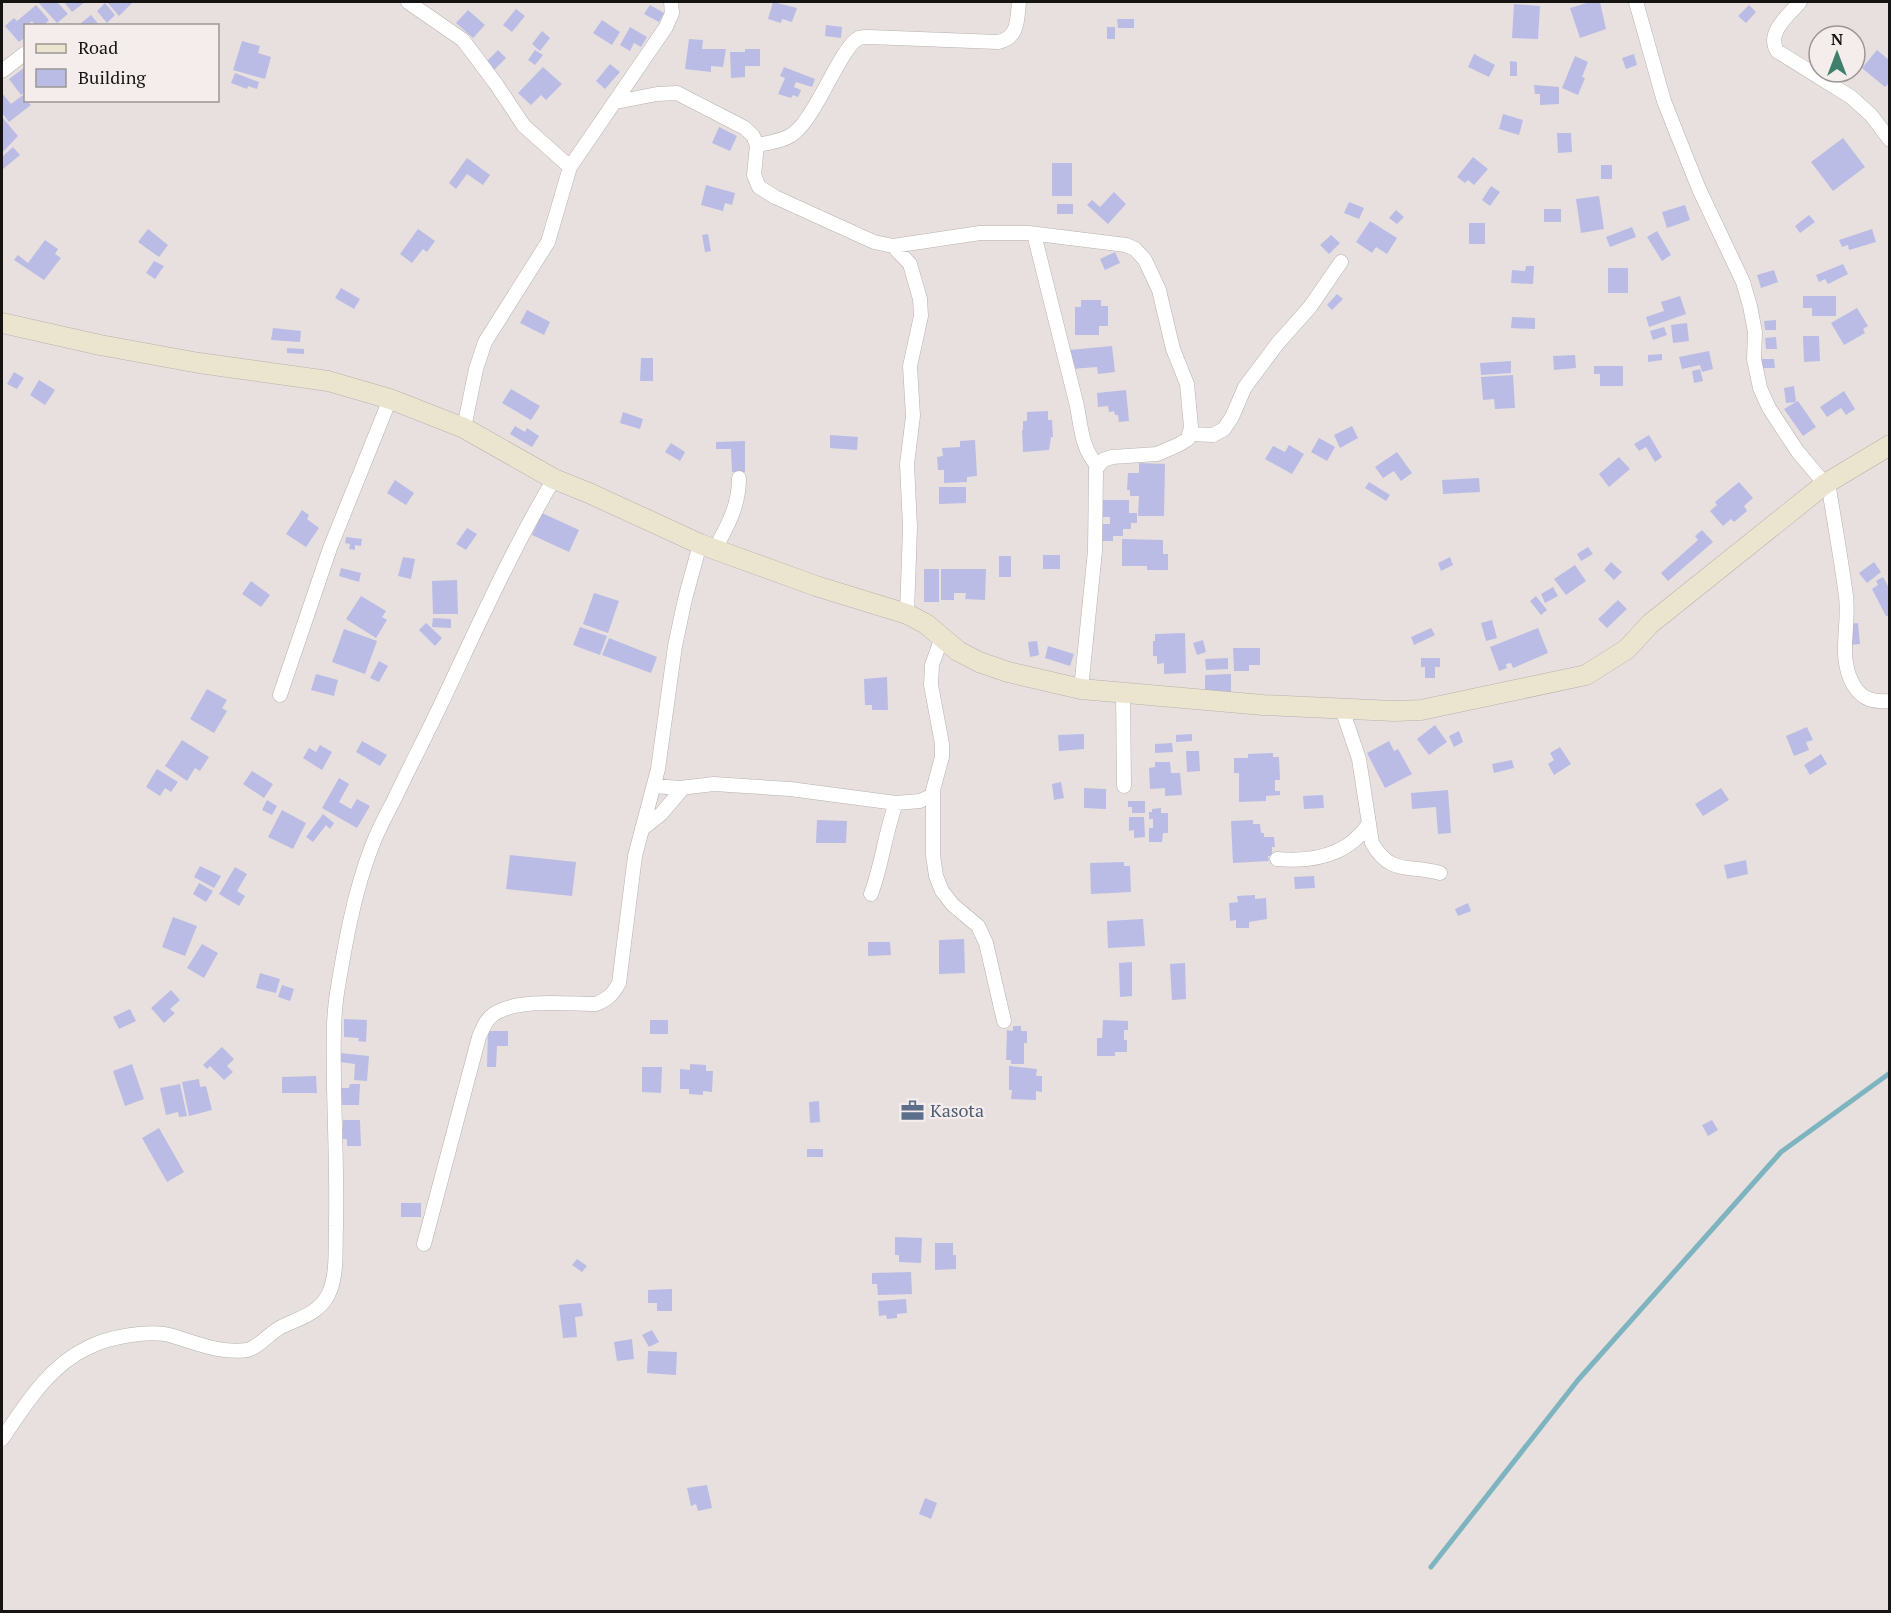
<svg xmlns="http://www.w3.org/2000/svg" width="1891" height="1613" font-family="'PT Serif',serif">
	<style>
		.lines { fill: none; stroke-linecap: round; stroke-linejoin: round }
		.stream { stroke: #7eb4c0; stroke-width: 5 }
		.building { fill: #babce5 }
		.street-casing { stroke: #b7b1ae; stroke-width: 15 }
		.secondary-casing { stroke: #b7b1ae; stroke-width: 21 }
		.street { stroke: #fff; stroke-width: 14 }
		.secondary { stroke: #ebe5cf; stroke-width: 20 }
		.labels { text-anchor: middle; stroke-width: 4.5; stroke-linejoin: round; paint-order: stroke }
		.service-label { font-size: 18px; fill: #4e5e75; stroke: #f4edeb; text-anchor: start }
	</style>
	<rect width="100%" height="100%" fill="#e7e0de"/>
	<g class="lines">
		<path class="stream" d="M1431 1567 1578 1380 1781 1152 1890 1073"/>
	</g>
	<path class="building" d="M38 2H57L68 14 57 23Z
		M64 2H85L72 12Z
		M107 2H133L119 16Z
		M773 2 797 8 792 22 782 19 781 23 768 19Z
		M1590 2H1600L1606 29 1580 38 1570 8Z
		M105 3 115 15 107 23 97 11Z
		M1514 4 1540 6 1538 39 1512 38Z
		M36 5 49 20 43 26H36L32 21 26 26 24 29 26 37 19 42 5 26 14 18 17 21Z
		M650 5 664 13 659 22 644 14Z
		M1749 5 1756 12 1746 23 1738 16Z
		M516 9 525 16 512 32 503 25Z
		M468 10 485 25 473 38 456 23Z
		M91 15 100 26H83L81 23Z
		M1117 19H1134V28H1118Z
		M602 20 620 32 612 45 593 33Z
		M826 25 842 27 841 38 825 36Z
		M630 27 647 37 641 47 634 43 630 51 620 45Z
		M1107 27H1115V39H1107Z
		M542 31 550 38 540 51 532 44Z
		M689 39 703 40 702 49H726L723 67 711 66V72L685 69Z
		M242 41 260 46 258 53 271 57 265 79 233 70Z
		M745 49H760V66H745V77L731 78 730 52H745Z
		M498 50 506 58 494 70 486 62Z
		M535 50 543 55 535 65 528 60Z
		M1877 50 1890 61V82L1885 87 1862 68Z
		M1474 54 1495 65 1489 77 1468 67Z
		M1634 54 1637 65 1626 69 1622 58Z
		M1575 56 1588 62 1582 77 1585 78 1578 95 1562 88Z
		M1510 61 1517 62V76H1510Z
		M610 64 620 72 605 89 596 81Z
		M543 67 562 84 546 100 541 95 531 105 518 93Z
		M784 67 815 79 812 87 796 82 794 87 801 90 798 97 793 95 791 98 778 94 785 78 780 76Z
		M24 68 26 91 21 95 9 79Z
		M235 73 259 82 257 89 248 86 247 89 231 83Z
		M1534 85 1559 87V104L1540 105V94H1535Z
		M2 93 11 104 23 95 26 100 31 105 9 122 2 113Z
		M1503 114 1523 120 1519 135 1499 129Z
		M2 117 18 136 2 153Z
		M719 127 737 136 730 151 712 143Z
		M1557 133H1571L1572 152 1558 153Z
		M1843 138 1865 167 1833 191 1811 162Z
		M13 147 20 155 2 170V157Z
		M1473 157 1488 169 1474 185 1468 180 1465 183 1457 177Z
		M467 158 490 175 483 185 467 174 456 189 449 183Z
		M1052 163H1072V196H1052Z
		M1601 165H1612V179H1601Z
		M706 185 735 193 732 205 725 203 723 211 701 205Z
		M1491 186 1500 192 1490 206 1482 200Z
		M1114 192 1126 204 1108 224 1087 205 1092 200 1100 207Z
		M1599 196 1604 229 1581 233 1576 199Z
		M1349 202 1364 208 1359 219 1344 213Z
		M1057 204H1073V214H1057Z
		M1685 205 1690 220 1667 228 1662 212Z
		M1544 209H1561V222H1544Z
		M1396 210 1404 217 1397 224 1389 218Z
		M1809 215 1815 222 1800 233 1795 226Z
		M1370 221 1397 238 1387 254 1376 247 1372 253 1356 242Z
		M1469 223H1485V244H1469Z
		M1632 227 1636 237 1610 247 1606 237Z
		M148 229 168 245 159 257 138 242Z
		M418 229 435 241 427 252 423 249 412 263 400 254Z
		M1872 229 1876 242 1849 250 1848 245 1842 247 1839 240Z
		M1657 231 1671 255 1662 261 1647 237Z
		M708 234 711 251 705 252 702 235Z
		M1331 235 1340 243 1329 254 1320 245Z
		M45 240 58 249 55 254 61 258 44 280 14 260 18 255 28 263Z
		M1115 252 1120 263 1105 270 1100 259Z
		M154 261 164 266 155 279 146 273Z
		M1843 264 1848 274 1828 284 1825 279 1819 282 1816 275Z
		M1526 266H1534L1533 284 1511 283 1512 270 1525 271Z
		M1608 268H1628V293H1608Z
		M1774 270 1778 282 1761 288 1757 275Z
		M341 288 360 299 354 309 335 298Z
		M1337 294 1343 299 1332 310 1327 305Z
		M1680 296 1686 314 1649 327 1646 317 1664 311 1661 302Z
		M1803 296H1836V316H1812V308H1803Z
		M1081 300H1101V306H1108V326H1099V335H1075V307H1081Z
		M1857 308 1868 326 1863 329 1865 333 1844 345 1831 323Z
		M527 310 550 322 544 335 520 323Z
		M1512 317 1535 318V329L1511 328Z
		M1776 320V330H1765L1764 321Z
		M1687 323 1689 341 1673 343 1671 325Z
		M1664 327 1667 335 1653 340 1650 331Z
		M273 328 301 331 300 342 271 340Z
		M1803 336H1819L1820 361 1804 362Z
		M1776 337 1777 349H1766L1765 338Z
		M1112 346 1115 372 1098 374 1097 367 1071 369 1069 350Z
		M287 348 304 349V354L287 353Z
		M1709 351 1713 369 1702 372 1700 365 1682 369 1679 357Z
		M1662 354V360L1648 362V355Z
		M1575 355 1576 368 1554 370 1553 356Z
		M641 358H653V381H640Z
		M1762 359H1774L1775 368H1762Z
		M1511 361V373L1481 375 1480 363Z
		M1594 366H1623V386H1600V374H1594Z
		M1700 369 1703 381 1694 383 1692 371Z
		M14 372 24 378 17 389 7 384Z
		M1513 375 1515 408 1495 409 1494 399 1483 400 1481 377Z
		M39 380 55 390 45 405 30 395Z
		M1794 386 1796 402 1798 401 1816 427 1803 436 1784 409 1796 402 1786 403 1784 388Z
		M511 389 540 406 531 420 502 403Z
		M1126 390 1129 421 1119 422 1118 415H1115L1114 411 1109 412 1108 406 1098 407 1097 393Z
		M1844 391 1855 409 1846 415 1841 408 1827 417 1820 407Z
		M1048 411V420H1052L1053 437H1051L1049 450 1023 452 1022 430H1023V421H1027V412Z
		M623 412 643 419 640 429 620 423Z
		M515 426 525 432 527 428 539 436 532 447 510 434Z
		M1352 426 1358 438 1340 448 1334 435Z
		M830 435 858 437 857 450 830 448Z
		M1649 435 1662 457 1655 462 1646 447 1639 451 1634 444Z
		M1319 438 1335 447 1327 461 1311 452Z
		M975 440 977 476 967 477V482L944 483V470H938L937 457 943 456 942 448 960 447V441Z
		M745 441V472H732L731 449H716V442Z
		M671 443 685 452 680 461 665 452Z
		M1289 445 1304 454 1292 474 1265 459 1273 446 1285 452Z
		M1397 452 1412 473 1401 481 1394 471 1383 478 1375 467Z
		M1619 457 1630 469 1609 487 1599 474Z
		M1139 463 1165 464 1164 516H1138L1139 496H1130V490H1127L1128 473H1139Z
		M1479 478 1480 492 1443 494 1442 480Z
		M395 480 414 493 406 505 387 493Z
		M1369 482 1390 495 1386 501 1365 488Z
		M1739 482 1753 498 1744 506 1747 511 1734 522 1731 519 1723 526 1710 511 1717 505 1715 502Z
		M939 487H966V503L939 504Z
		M1099 500H1129V513H1137V523H1131V529H1123V536H1113V541H1099L1098 524H1110V517H1099Z
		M302 510 309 515 307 519 319 528 306 547 286 534Z
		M542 513 579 530 569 552 532 535Z
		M467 528 477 534 466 550 456 544Z
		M1702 530 1713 542 1668 581 1661 573 1698 540 1695 536Z
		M346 537 362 539 361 546 355 545V550L349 549 350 544 345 543Z
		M1122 539 1163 540V554H1168V570H1147V566H1122Z
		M1588 547 1593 554 1581 561 1577 554Z
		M1043 555H1060V569H1043Z
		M999 556H1011V577H999Z
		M403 557 415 559 411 579 398 576Z
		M1450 557 1453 565 1441 571 1438 563Z
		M1611 562 1622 572 1614 580 1604 570Z
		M1874 562 1881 572 1867 583 1859 573Z
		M1575 565 1586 581 1566 595 1554 579Z
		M341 568 361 573 359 582 339 576Z
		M924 569H939V602H924Z
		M941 569H986L985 600 965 599 966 593H954V600H941Z
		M1883 577 1890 590V615L1886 616 1872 589 1878 585 1876 581Z
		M457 580 458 614H433L432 581Z
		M251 581 270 595 261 607 242 594Z
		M1553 587 1558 596 1545 603 1541 594Z
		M594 593 619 601 608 633 583 624Z
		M361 596 386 611 382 617 387 620 376 638 346 619Z
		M1536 596 1547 610 1541 615 1530 601Z
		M1618 600 1627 609 1607 628 1598 619Z
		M433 618 451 619V628L432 627Z
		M1492 620 1497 638 1486 641 1481 623Z
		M426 623 442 638 435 646 419 630Z
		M1858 623 1860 644 1850 645 1848 624Z
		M580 627 607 636 600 655 573 645Z
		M1431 628 1435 635 1414 645 1411 637Z
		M1538 628 1548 653 1513 668 1511 663 1506 664 1507 668 1499 671 1490 647Z
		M344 629 377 641 365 674 332 662Z
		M1185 633 1186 673 1164 674V663L1157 664V656H1153V641H1155V634Z
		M609 638 657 657 651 673 602 655Z
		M1203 640 1206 652 1197 655 1193 643Z
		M1037 641 1039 655 1030 657 1028 642Z
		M1048 646 1074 654 1070 666 1045 658Z
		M1233 648H1260V665H1249V671H1234Z
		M1228 658V669L1206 670 1205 659Z
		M1421 658H1440V667H1435V678H1425V667H1421Z
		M379 661 388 666 379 682 370 678Z
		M316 674 338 680 334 696 311 690Z
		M1231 674V694L1205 691V675Z
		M887 677 888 710H872V705H865L864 679Z
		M207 689 227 700 222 708 227 711 214 733 190 719Z
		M1435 725 1447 742 1429 755 1417 739Z
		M1807 727 1813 740 1806 742 1809 750 1794 756 1786 736Z
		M1459 731 1463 742 1454 747 1449 736Z
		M1084 734V749L1059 751 1058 735Z
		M1192 734V741L1176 742V735Z
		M182 740 209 757 200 771 195 768 187 781 165 766Z
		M362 741 387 755 380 766 356 752Z
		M1389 741 1394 751 1398 749 1412 774 1385 788 1367 753Z
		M1172 743 1173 752 1155 753V744Z
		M320 745 332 752 322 770 303 758 309 748 316 752Z
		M1560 747 1571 764 1554 775 1548 764 1554 760 1550 753Z
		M1186 751H1199L1200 771 1187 772Z
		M1273 753V757H1279L1280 780H1275V791H1280V795L1266 796V801L1239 802V773H1234V758H1248V754Z
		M1821 754 1827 764 1810 775 1804 765Z
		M1512 760 1514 768 1494 773 1492 764Z
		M1155 762H1170L1171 773H1180L1182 795 1165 796V788L1150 789 1149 768 1155 767Z
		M157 769 178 782 171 792 165 788 160 796 146 787Z
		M252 771 273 784 264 798 243 784Z
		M339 778 349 784 339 802 351 809 357 799 370 806 357 828 322 808Z
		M1061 782 1064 798 1054 800 1052 784Z
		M1084 788 1106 789V809L1084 808Z
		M1721 788 1729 800 1703 816 1695 804Z
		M1448 790 1451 833 1438 834 1436 807 1412 809 1411 793Z
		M1323 795 1324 808 1304 809 1303 796Z
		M267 800 277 806 272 815 262 810Z
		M1128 801H1145V813H1132V807H1128Z
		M1161 808V813H1168V833H1163L1162 842H1149V828H1153V819H1149V812H1152V809Z
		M282 810 306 823 293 849 268 837Z
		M323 814 334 823 330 829 326 825 313 842 306 837Z
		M1129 817H1144L1145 837 1134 838V830L1129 831Z
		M817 820 847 821 846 843H816Z
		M1253 820V824H1260L1261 833H1264V837H1274L1275 847H1272V856H1268L1269 861 1233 863 1231 821Z
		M510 855 576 862 572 896 506 889Z
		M1746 860 1748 874 1727 879 1724 865Z
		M1124 862V866H1130L1131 892 1091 894 1090 863Z
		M200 866 221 876 214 888 194 877Z
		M235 867 247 874 237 891 245 896 239 906 219 894Z
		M1314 876 1315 888 1295 889 1294 877Z
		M199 883 213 891 206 902 193 894Z
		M1255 895V899L1266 898 1267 919 1249 922V928H1236V920L1230 921 1229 903 1238 902 1237 896Z
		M1468 903 1471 911 1458 916 1455 909Z
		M173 917 197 926 185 956 162 947Z
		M1143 919 1145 946 1108 948 1107 921Z
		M964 939 965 973 939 974V940Z
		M868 942H890L891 955 868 956Z
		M202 944 218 953 204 978 187 968Z
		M1132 962V996L1120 997 1119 963Z
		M1185 963 1186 999 1172 1000 1170 964Z
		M260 973 280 979 276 993 256 988Z
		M282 985 294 989 290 1001 278 997Z
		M171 990 180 1000 170 1009 175 1013 164 1023 151 1008Z
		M130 1009 136 1021 119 1029 113 1017Z
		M344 1019 367 1020 366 1042 358 1041 359 1038 344 1037Z
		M650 1020H668V1034H650Z
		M1103 1020 1128 1021V1030H1124V1040H1127V1052H1115V1056H1097V1038H1102Z
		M1013 1026H1021V1031H1027V1043H1024V1064H1011V1060H1006L1007 1030 1013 1031Z
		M488 1031H508V1046H497L496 1067H487Z
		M222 1047 234 1059 227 1066 233 1072 224 1080 210 1066 207 1069 203 1065Z
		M340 1053 369 1056 367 1081 354 1080 355 1064 340 1062Z
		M132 1064 144 1099 125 1106 113 1071Z
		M690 1064 706 1065V1071H713L712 1092 703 1091V1095L689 1094V1089H680V1069L690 1070Z
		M1009 1066 1037 1069 1036 1076H1042V1092L1036 1091V1100L1011 1099 1012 1090H1009Z
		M642 1067H662L661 1093 642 1092Z
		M316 1076 317 1093H282V1077Z
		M199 1079 200 1087 206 1086 212 1110 189 1116 182 1082Z
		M180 1084 187 1116 179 1117 178 1112 166 1115 160 1088Z
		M350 1084H360L359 1105H340V1088H349Z
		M819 1101 820 1122 810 1123 809 1102Z
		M343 1120H360L361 1146H347V1139H340V1128H343Z
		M1712 1120 1718 1130 1708 1136 1702 1125Z
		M159 1128 184 1172 167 1182 142 1138Z
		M807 1149H823V1157H807Z
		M401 1203H421V1217H401Z
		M895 1237 922 1238 921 1263 899 1262V1255H895Z
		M935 1243H953V1255H956V1269L935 1270Z
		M577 1259 587 1266 582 1272 572 1265Z
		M911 1272 912 1294 878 1295 877 1284H872V1273Z
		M672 1289V1311H657V1303H648V1290Z
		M906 1299 907 1313 897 1314V1318L887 1319 886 1315 879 1316 878 1301Z
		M581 1303 583 1316 575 1317 577 1337 563 1338 559 1305Z
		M652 1330 659 1342 649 1347 642 1335Z
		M632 1339 634 1359 617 1361 614 1342Z
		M648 1351 677 1352 676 1375 647 1373Z
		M707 1485 712 1508 698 1511 696 1504 691 1506 687 1488Z
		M925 1498 937 1503 931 1519 919 1514Z"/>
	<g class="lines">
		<defs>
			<path id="street" d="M408 2 463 40 496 84 524 126 570 167
				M1636 2 1664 101 1677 134 1699 189 1743 282 1750 306 1755 332 1754 359 1760 388 1769 408 1798 452 1825 484
				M1800 2C1789 15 1766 32 1777 51L1851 97 1871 115 1890 140
				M2 71 24 54
				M616 102 657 94 677 93 745 128 753 136 757 145 754 175 759 187 775 197 874 242 893 246 980 233H1029L1126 245 1135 249 1145 260 1159 290 1173 349 1187 384 1191 427 1188 439 1178 445 1157 454 1112 457 1103 460 1096 469 1095 551 1081 689
				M757 145C769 143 783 141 793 134 817 116 841 46 859 38 862 37 866 37 869 37L998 42C1019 38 1017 19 1019 2
				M1034 234 1077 406C1081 428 1082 450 1098 466
				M893 246 910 264 920 299 921 316 910 366 913 416 907 464 910 527 907 614
				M464 428 476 369 485 342 548 242 570 167 666 27 672 13 671 2
				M1189 434 1213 435 1224 429 1232 417 1245 387 1278 343 1310 307 1341 262
				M1828 482C1834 520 1841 558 1846 596 1850 626 1837 658 1854 686 1863 700 1874 702 1890 701
				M715 549C728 525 739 506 739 478
				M942 637 932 665 931 685 942 744V757L933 790V855L936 876 942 891 953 905 978 926 986 943 1004 1021
				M1123 692 1124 786
				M280 695 330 548 390 399
				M1342 709 1359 759 1372 843C1391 876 1408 864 1440 873
				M654 786 680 788 714 784 790 789 896 803 920 801 933 795
				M642 829 661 814 683 788
				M1277 859C1312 862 1347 856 1368 825
				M871 894C882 865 885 833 896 803
				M424 1244 479 1037C483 1028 486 1019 494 1014 518 998 568 1004 596 1004 608 999 613 994 619 983L635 856 658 769 675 646 685 599 700 544
				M2 1439C26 1404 48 1367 87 1348 108 1337 150 1329 173 1336 196 1343 222 1354 247 1350 258 1348 270 1332 283 1326 300 1318 319 1313 328 1295 338 1276 335 1247 336 1226 337 1180 335 1134 334 1087 334 1056 332 1024 337 993 345 944 354 892 372 846 378 830 386 815 394 800 409 768 426 736 441 704 477 628 511 551 554 479"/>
			<path id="secondary" d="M2 323 100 345 199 363 328 381 390 399 464 428 554 479 589 493 700 544 816 586 907 614 926 624 958 651 979 662 1008 672 1081 689 1263 705 1394 711 1421 710 1586 675 1627 649 1650 624 1825 484 1890 445"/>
		</defs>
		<use href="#street" class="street-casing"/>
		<use href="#secondary" class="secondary-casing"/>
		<use href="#street" class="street"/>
		<use href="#secondary" class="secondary"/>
	</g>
	<defs>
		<symbol id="office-bare" viewBox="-9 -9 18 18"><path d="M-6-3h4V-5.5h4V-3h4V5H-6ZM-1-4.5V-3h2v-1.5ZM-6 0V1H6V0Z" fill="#5c6f8a" stroke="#f4edeb" stroke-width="2.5" paint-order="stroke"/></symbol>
	</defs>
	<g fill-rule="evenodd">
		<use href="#office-bare" x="896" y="1094" width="33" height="33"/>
	</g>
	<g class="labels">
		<g class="service-label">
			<text x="930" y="1117">Kasota</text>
		</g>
	</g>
	<rect width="1891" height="1613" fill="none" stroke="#161313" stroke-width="6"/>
	<rect x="24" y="24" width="195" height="78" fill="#f4edeb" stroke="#9b9695" stroke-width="1.5"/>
	<rect x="36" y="44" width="30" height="9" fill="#ebe5cf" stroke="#9b9695" stroke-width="1.5"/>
	<text x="78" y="54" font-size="18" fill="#161313">Road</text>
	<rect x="36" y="69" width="30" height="18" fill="#babce5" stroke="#9b9695" stroke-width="1.5"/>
	<text x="78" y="84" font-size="18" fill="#161313">Building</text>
	<g transform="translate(1837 54)"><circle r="28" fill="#f4edeb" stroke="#9b9695" stroke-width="1.5"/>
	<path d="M0-4.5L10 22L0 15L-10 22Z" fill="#3e7f6e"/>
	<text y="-9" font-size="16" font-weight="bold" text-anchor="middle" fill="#161313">N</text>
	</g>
</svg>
